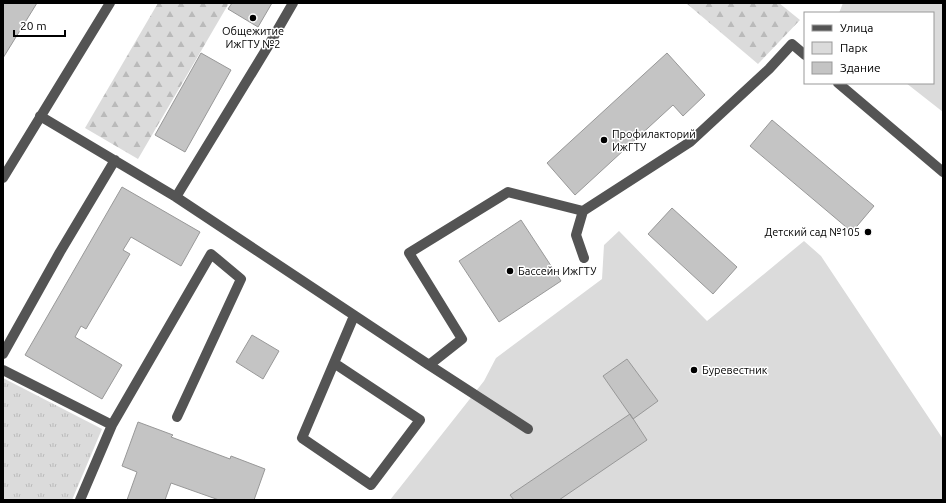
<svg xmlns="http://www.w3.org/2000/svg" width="946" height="503" font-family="Ubuntu,sans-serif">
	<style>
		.grass { fill: url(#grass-tufts) }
		.forest { fill: url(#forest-firs) }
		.park { fill: #dbdbdb }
		.building { fill: #c4c4c4; stroke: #989898 }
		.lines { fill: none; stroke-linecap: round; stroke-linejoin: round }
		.minor { stroke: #545454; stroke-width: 10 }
		.poi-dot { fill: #000; stroke: #fff; stroke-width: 1.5 }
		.labels { text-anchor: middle; stroke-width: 3; stroke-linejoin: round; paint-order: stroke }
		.poi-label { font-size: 11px; fill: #000; stroke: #fff; text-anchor: start }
	</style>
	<defs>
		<pattern id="grass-tufts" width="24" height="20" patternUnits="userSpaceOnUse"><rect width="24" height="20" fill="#dbdbdb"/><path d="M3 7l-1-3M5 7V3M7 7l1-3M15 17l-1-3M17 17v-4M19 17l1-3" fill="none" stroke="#bababa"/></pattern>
		<pattern id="forest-firs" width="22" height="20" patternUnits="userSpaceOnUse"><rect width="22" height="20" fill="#dbdbdb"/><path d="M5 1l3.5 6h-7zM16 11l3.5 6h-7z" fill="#bababa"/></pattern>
	</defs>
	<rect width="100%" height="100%" fill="#fff"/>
	<path class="grass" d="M3 378 102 429 72 500H3Z"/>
	<path class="forest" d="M158 3H229L138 159 85 128Z
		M686 3H779L800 20 758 64Z"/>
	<path class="park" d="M843 3H943V112L906 83H933V13H839Z
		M619 231 707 321 804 241 821 256 943 439V500H390L484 381 496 358 602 279 604 245Z"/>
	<path class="building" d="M3 3H37L3 58Z
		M232 3H272L258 27 228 9Z
		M201 53 231 70 185 152 155 135Z
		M667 53 705 95 683 116 673 105 575 195 547 163Z
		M772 120 874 206 852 232 750 146Z
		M122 187 200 232 181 266 131 237 123 250 130 254 86 329 81 326 75 337 122 365 102 399 25 355Z
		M672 208 737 267 713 294 648 234Z
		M521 220 561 281 499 322 459 261Z
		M252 335 279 351 263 379 236 362Z
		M627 359 658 401 633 419 603 376Z
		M630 414 647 440 559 500H514L510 495Z
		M138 422 173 435 171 437 230 459 231 456 265 469 254 500H219L171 483 165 500H127L137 472 122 466Z"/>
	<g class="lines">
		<path class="minor" d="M838 83 943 172
			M40 116 176 197 267 48 293 3
			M3 178 110 3
			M176 197 429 365 462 339 409 253 508 192 583 211
			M584 258 576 235 583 211 690 142 769 69 792 44 805 55
			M3 354 60 252 115 160
			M334 363 420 420 371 485 302 438 354 316
			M429 365 528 429
			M3 370 112 425
			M80 500 112 425 211 254 241 279 177 417"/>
	</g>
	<g class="poi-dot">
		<circle cx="253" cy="18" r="4"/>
		<circle cx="604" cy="140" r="4"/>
		<circle cx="868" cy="232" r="4"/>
		<circle cx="510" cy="271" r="4"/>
		<circle cx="694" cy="370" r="4"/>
	</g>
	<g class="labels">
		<g class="poi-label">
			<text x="253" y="35" text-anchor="middle">Общежитие<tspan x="253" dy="13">ИжГТУ №2</tspan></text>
			<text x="612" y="138">Профилакторий<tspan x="612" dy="13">ИжГТУ</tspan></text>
			<text x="860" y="236" text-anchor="end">Детский сад №105</text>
			<text x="518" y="275">Бассейн ИжГТУ</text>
			<text x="702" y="374">Буревестник</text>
		</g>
	</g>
	<rect width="946" height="503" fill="none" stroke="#000000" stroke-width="8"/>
	<rect x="804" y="12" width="130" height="72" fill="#ffffff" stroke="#999999"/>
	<rect x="812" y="25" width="20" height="6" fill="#545454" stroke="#999999"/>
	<text x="840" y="32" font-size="12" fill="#000000">Улица</text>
	<rect x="812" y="42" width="20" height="12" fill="#dbdbdb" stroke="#999999"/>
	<text x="840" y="52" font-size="12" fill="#000000">Парк</text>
	<rect x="812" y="62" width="20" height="12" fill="#c4c4c4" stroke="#999999"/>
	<text x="840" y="72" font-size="12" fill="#000000">Здание</text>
	<path d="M14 30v6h51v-6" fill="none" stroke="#000000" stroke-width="2"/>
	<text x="20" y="30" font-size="12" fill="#000000" stroke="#ffffff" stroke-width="3" paint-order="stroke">20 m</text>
</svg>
